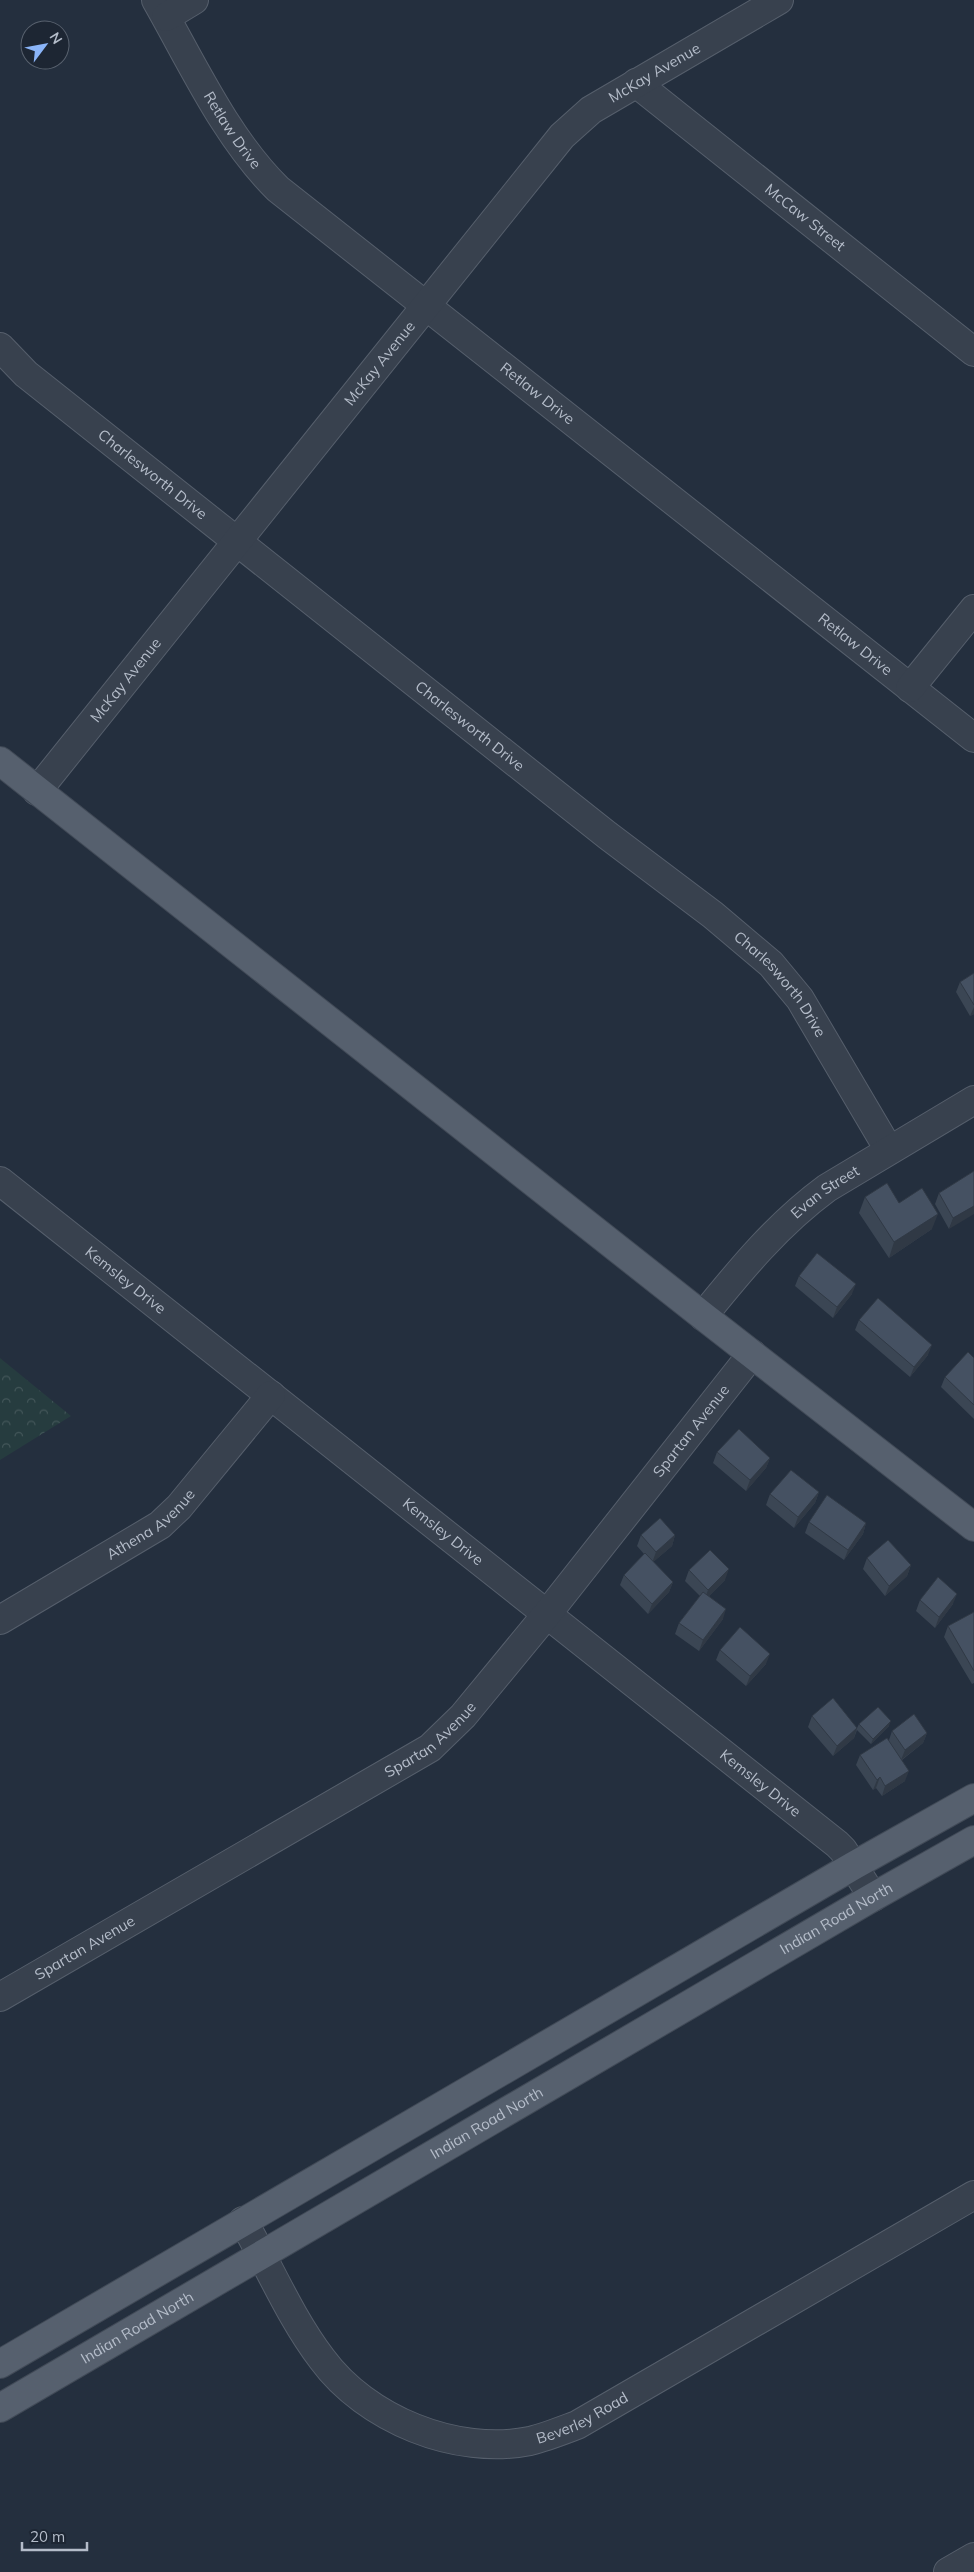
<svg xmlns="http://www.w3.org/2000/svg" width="974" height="2572" font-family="Mulish,sans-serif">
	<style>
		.forest { fill: url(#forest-crowns) }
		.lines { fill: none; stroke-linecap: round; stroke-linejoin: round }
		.minor-casing { stroke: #565f6c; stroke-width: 30 }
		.major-casing { stroke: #414a57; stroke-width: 30 }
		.minor { stroke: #38414e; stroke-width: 28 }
		.major { stroke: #56606e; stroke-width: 28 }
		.wall { fill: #3b4654 }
		.shaded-wall { fill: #303945 }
		.building { fill: #455162; stroke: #303945 }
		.labels { text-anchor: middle; stroke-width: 4; stroke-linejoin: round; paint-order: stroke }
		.street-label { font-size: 15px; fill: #b4bcc9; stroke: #1d2633 }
	</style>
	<defs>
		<pattern id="forest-crowns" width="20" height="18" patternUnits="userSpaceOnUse" patternTransform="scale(1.25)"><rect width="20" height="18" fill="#263c3f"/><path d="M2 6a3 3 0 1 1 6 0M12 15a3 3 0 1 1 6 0" fill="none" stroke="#435659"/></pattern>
	</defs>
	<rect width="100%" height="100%" fill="#242f3e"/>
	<path class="forest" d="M0 1358 71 1416 0 1460Z"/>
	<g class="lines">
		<defs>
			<g id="minor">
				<path id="s1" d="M156 0C192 63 226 138 278 189L974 738"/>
				<path d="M166 17 194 0"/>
				<path id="s2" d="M636 83 974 352"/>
				<path id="s3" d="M0 347 26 374 607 835 713 915 771 964 800 999 889 1150"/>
				<path d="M910 688 974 609"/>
				<path id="s4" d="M37 791 562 136 591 110 779 0"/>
				<path id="s5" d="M0 1181 837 1844 843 1850 873 1897"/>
				<path id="s6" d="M703 1316C741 1269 778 1224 827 1188L974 1100"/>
				<path id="s7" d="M0 1620 160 1525 179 1507 271 1395"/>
				<path id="s8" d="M0 1997 430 1748 463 1716 547 1614 752 1354"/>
				<path id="s9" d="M243 2221C269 2266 290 2317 322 2359 366 2419 456 2456 530 2441 546 2437 561 2431 577 2425L974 2195"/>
				<path d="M948 2572 974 2557"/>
			</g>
			<g id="major">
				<path d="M0 761 703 1316 974 1527"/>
				<path d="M0 2364 853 1866 974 1798"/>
				<path id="s10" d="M0 2408 873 1897 974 1840"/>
			</g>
		</defs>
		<use href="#minor" class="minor-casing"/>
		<use href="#major" class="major-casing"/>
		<use href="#minor" class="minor"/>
		<use href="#major" class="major"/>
	</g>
	<path class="wall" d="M974 973V1014L970 1016 956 992 960 982Z
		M974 1171 949 1229 935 1204 939 1193Z
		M865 1197 899 1203 932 1229 889 1258 859 1213Z
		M799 1276 852 1294 833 1318 795 1286Z
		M859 1320 928 1355 910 1377 855 1330Z
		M974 1358V1419L941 1387 945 1377Z
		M717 1452 770 1458 766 1468 746 1491 713 1463Z
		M819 1492 815 1503 794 1528 766 1505 770 1494Z
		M809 1522 866 1523 863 1534 844 1560 805 1533Z
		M641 1535H675L672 1546 653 1562 673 1582 669 1592 648 1614 620 1585 624 1575 644 1554 637 1546Z
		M867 1558 911 1565 907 1576 885 1596 863 1569Z
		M689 1570 725 1580 709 1596 723 1619 699 1651 675 1634 679 1623 700 1596 685 1581Z
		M920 1600 953 1604 935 1628 916 1611Z
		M974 1612V1683L972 1684 944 1637 948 1626Z
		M720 1650 766 1664 746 1686 716 1660Z
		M812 1716 857 1728 859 1724 889 1726 871 1744 857 1730 854 1738 833 1756 808 1727Z
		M892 1731 927 1733 923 1743 902 1760 905 1781 882 1796 876 1788 873 1790 856 1765 860 1755 889 1740Z"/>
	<path class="shaded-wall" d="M974 1007V1014L970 1016Z
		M974 1206V1214L949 1229 953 1218Z
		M938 1214 932 1229 889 1258 894 1242Z
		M856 1284 852 1294 833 1318 837 1307Z
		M932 1345 928 1355 910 1377 914 1367Z
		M770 1458 766 1468 746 1491 750 1480Z
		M819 1492 815 1503 794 1528 798 1517Z
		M866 1523 863 1534 844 1560 848 1550Z
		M675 1535 672 1546 652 1563 656 1552Z
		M911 1565 907 1576 885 1596 889 1586Z
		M729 1569 725 1580 704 1601 708 1590Z
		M673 1582 669 1592 648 1614 652 1604Z
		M957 1594 953 1604 935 1628 939 1617Z
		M726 1609 723 1619 699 1651 703 1640Z
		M770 1654 766 1664 746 1686 750 1676Z
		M891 1721 889 1726 871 1744 873 1739Z
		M857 1728 854 1738 833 1756 837 1746Z
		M927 1733 923 1743 901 1760 905 1750Z
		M909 1771 905 1781 882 1796 885 1786Z
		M880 1777 876 1788 873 1790 877 1780Z"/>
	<path class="building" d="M974 973V1005L960 982Z
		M974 1171V1206L953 1218 939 1193Z
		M887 1183 899 1203 922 1188 938 1214 894 1242 865 1197Z
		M817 1253 856 1284 837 1307 799 1276Z
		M878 1298 932 1345 914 1367 859 1320Z
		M968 1352 974 1358V1405L945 1377Z
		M739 1429 770 1458 750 1480 717 1452Z
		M791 1470 819 1492 798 1517 770 1494Z
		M827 1495 866 1523 848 1550 809 1522Z
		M660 1518 675 1535 656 1552 641 1535Z
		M888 1540 911 1565 889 1586 867 1558Z
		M710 1550 729 1569 708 1590 689 1570Z
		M645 1553 673 1582 652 1604 624 1575Z
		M938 1577 957 1594 939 1617 920 1600Z
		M703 1592 726 1609 703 1640 679 1623Z
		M974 1612V1671L948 1626Z
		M740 1627 770 1654 750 1676 720 1650Z
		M833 1698 857 1728 837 1746 812 1716Z
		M878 1707 891 1721 873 1739 859 1724Z
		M914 1714 927 1733 905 1750 892 1731Z
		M887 1738 909 1771 885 1786 880 1777 877 1780 860 1755Z"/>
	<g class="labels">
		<g class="street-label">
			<text dy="5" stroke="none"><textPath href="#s4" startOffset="952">McKay Avenue</textPath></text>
			<text dy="5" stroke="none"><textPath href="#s1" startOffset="151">Retlaw Drive</textPath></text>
			<text dy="5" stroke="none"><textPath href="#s2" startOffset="216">McCaw Street</textPath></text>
			<text dy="5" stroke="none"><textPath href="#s4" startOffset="548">McKay Avenue</textPath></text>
			<text dy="5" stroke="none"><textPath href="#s1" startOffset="556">Retlaw Drive</textPath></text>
			<text dy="5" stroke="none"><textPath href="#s3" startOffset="199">Charlesworth Drive</textPath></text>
			<text dy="5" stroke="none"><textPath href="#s1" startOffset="961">Retlaw Drive</textPath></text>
			<text dy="5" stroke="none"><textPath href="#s4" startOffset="142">McKay Avenue</textPath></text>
			<text dy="5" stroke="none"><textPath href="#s3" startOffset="604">Charlesworth Drive</textPath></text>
			<text dy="5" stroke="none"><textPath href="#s3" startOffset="1009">Charlesworth Drive</textPath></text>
			<text dy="5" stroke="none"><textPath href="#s6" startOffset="175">Evan Street</textPath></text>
			<text dy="5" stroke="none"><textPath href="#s5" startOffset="160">Kemsley Drive</textPath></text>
			<text dy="5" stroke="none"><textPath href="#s8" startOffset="908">Spartan Avenue</textPath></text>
			<text dy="5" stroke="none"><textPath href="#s7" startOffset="179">Athena Avenue</textPath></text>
			<text dy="5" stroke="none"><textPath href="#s5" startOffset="565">Kemsley Drive</textPath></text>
			<text dy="5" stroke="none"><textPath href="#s8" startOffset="502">Spartan Avenue</textPath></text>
			<text dy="5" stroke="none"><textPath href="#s5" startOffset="970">Kemsley Drive</textPath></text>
			<text dy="5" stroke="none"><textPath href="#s10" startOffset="969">Indian Road North</textPath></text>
			<text dy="5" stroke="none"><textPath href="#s8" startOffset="98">Spartan Avenue</textPath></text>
			<text dy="5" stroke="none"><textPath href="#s10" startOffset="564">Indian Road North</textPath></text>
			<text dy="5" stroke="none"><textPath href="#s10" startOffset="159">Indian Road North</textPath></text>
			<text dy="5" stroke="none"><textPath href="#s9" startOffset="451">Beverley Road</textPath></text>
		</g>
	</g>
	<g transform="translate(45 45) rotate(58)"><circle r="24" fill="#1d2633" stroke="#59626f"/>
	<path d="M0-4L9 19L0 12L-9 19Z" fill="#8ab4f8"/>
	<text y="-8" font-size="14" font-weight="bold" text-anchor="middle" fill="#b4bcc9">N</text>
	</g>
	<path d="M22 2542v8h65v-8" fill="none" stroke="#b4bcc9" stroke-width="2.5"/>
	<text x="30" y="2542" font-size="15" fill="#b4bcc9" stroke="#1d2633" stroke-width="4" paint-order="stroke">20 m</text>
</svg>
